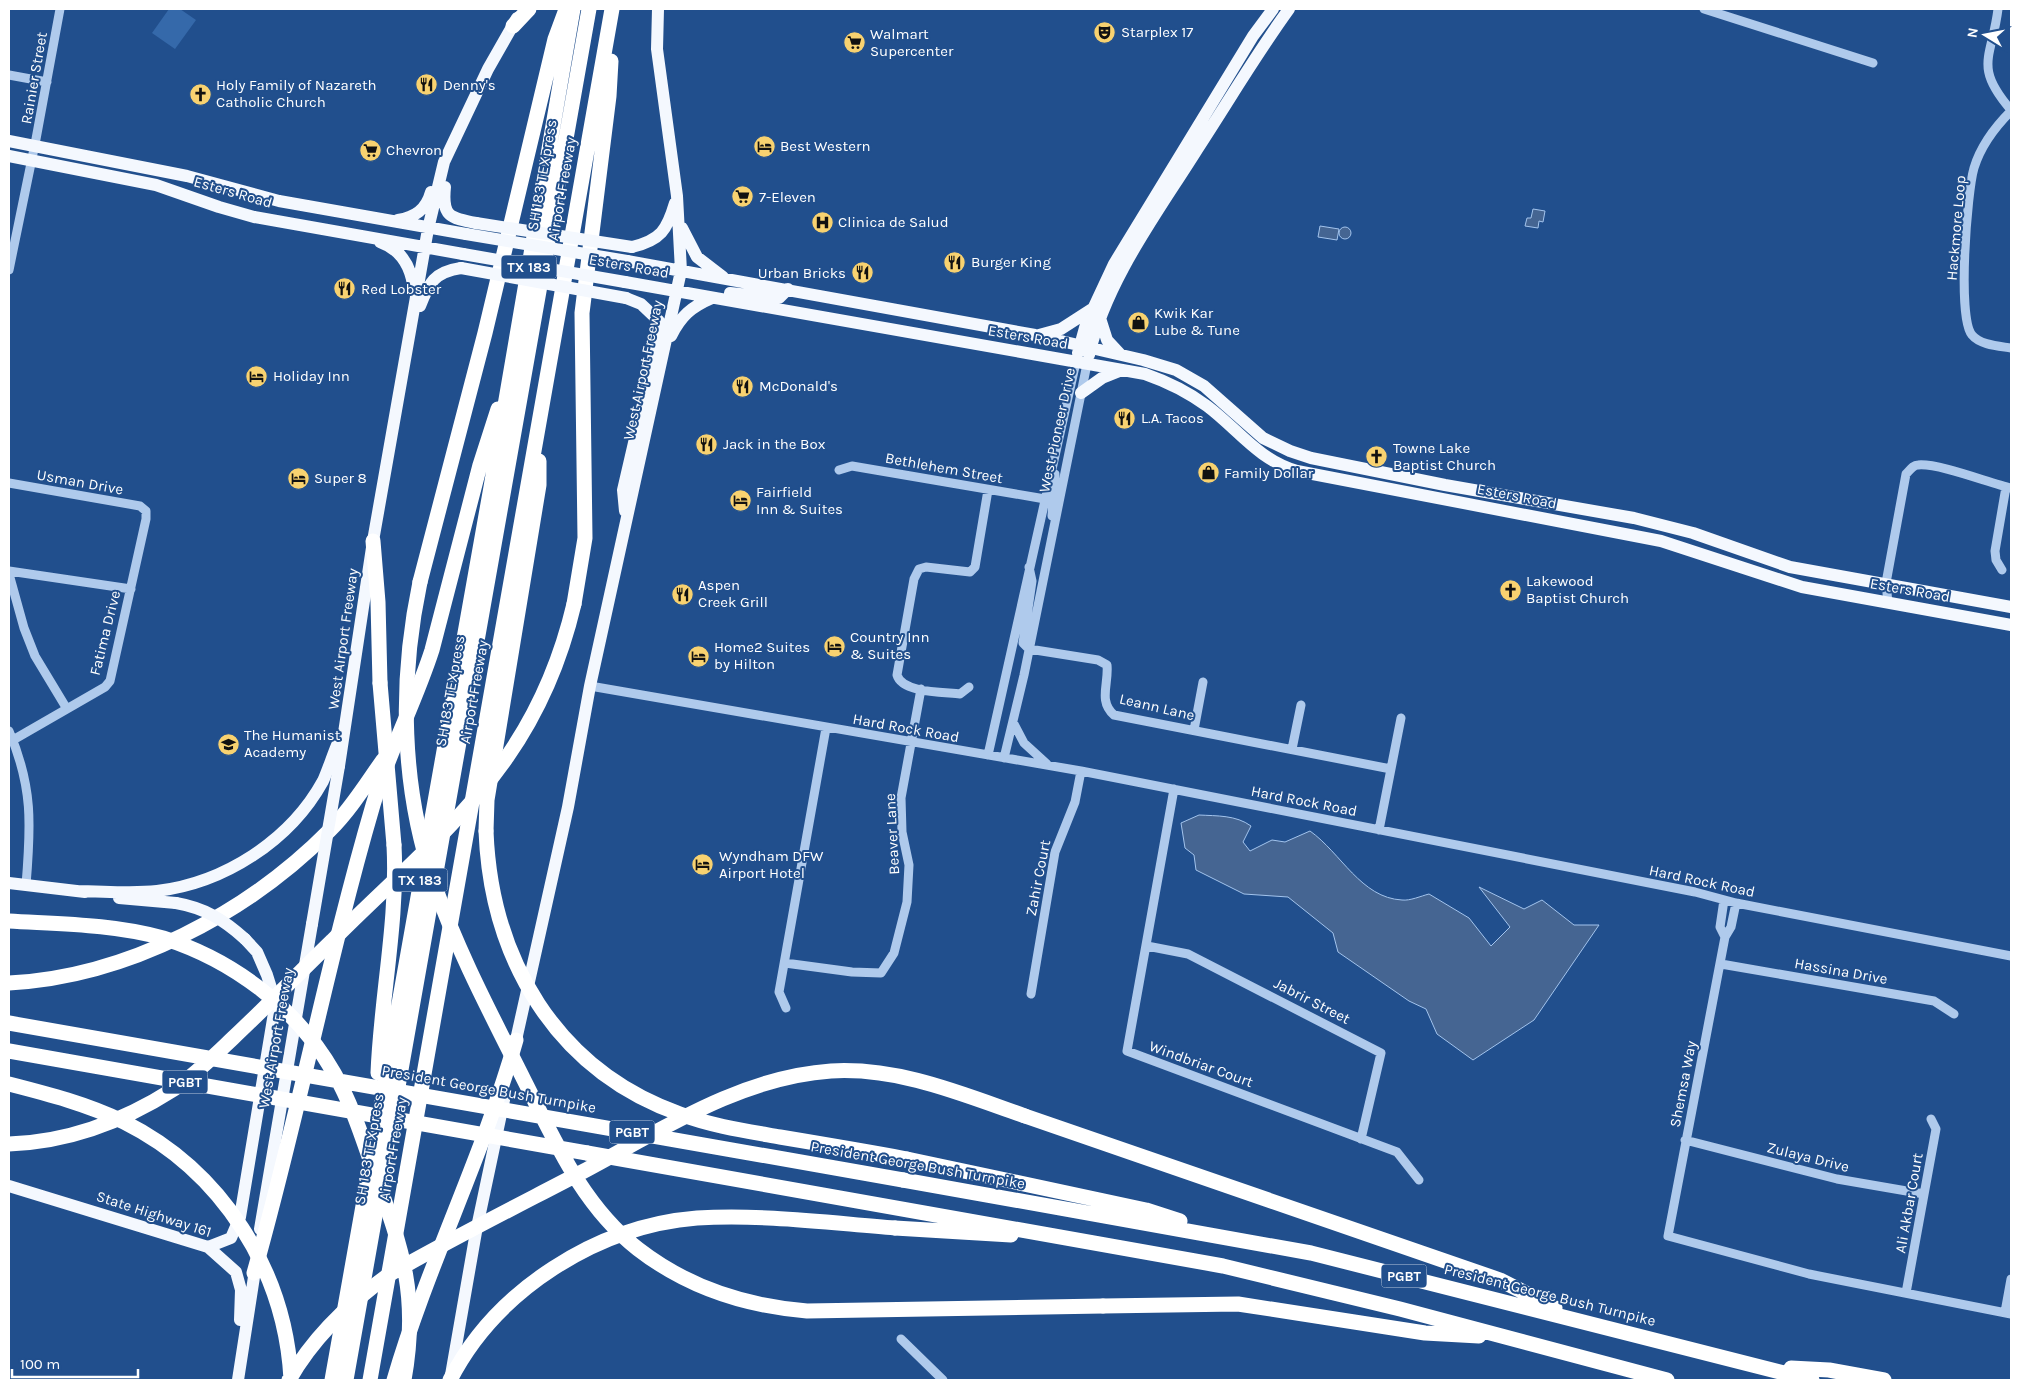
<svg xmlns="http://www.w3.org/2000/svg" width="2020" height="1389" font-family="Karla,sans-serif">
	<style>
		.green { fill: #3569aa }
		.water { fill: #456592; stroke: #a3c4ed }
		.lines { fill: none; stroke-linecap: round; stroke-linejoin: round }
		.minor { stroke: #afcaec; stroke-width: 9 }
		.major { stroke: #f4f8fe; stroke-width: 12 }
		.highway { stroke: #fff; stroke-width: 15 }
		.major-bridge { stroke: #f4f8fe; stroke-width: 12 }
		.highway-bridge { stroke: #fff; stroke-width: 15 }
		.labels { text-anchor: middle; stroke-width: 4; stroke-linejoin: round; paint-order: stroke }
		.shield { fill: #214f8d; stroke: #bccadd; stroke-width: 1 }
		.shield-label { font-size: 14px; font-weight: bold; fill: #fff }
		.poi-label { font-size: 15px; fill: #fff; stroke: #214f8d; text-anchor: start }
		.street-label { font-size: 15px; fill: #fff; stroke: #214f8d }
	</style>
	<rect width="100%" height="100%" fill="#214f8d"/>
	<path class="green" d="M169 9H180L196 20 175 49 152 33Z"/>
	<path class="water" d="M1533 209 1545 211 1543 222 1539 221 1538 228 1525 226 1527 218H1531Z
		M1320 226 1339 229 1337 240 1318 237Z
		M1339 233a6 6 0 1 1 12 0a6 6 0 1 1-12 0Z
		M1199 815C1217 816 1236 815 1251 826L1243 842 1250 851 1272 840 1285 842 1310 831C1341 853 1361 898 1402 900 1410 901 1421 896 1429 894L1469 918 1491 946 1510 927 1479 887 1524 909 1542 900 1574 925H1599L1534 1020 1473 1060 1437 1034 1426 1009 1409 1001 1338 952 1333 933 1288 897 1244 894 1196 870 1194 855 1185 848 1181 823Z"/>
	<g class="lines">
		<path class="minor" d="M1704 9 1873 63
			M1998 9C1992 58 1973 66 2011 110
			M9 75 47 82
			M2011 111C1995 127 1981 145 1974 168 1967 192 1957 318 1972 335 1980 345 1999 346 2011 348
			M9 270 36 139 60 9
			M839 470 852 466 1045 499
			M9 483 140 506 146 511V519L110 681 105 687 13 740
			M1052 516 1055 474
			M1029 567 1032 581 1023 643 1029 649 1098 660 1107 665C1109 684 1098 701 1114 715L1391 769
			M2002 570 1996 560 1995 551 2006 487
			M9 571 131 589
			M9 574 24 628 35 656 67 709
			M1888 603 1886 583 1906 474C1910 470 1913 465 1918 465 1939 463 1989 483 2011 488
			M590 686 1081 771 1695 892 1736 903 2011 956
			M969 687 960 694C944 692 902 693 897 675L914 579 919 569 926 567 970 572 975 567 988 490
			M1013 722 1024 743 1047 764
			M1194 730 1203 682
			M9 731C33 787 31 825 26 885
			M1292 749 1301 705
			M988 755 1076 362
			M1004 758 1024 675 1087 364
			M1174 789 1127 1051 1397 1152 1419 1180
			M1379 830 1401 718
			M1724 900 1720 927 1725 937
			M1736 903 1731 927 1725 937 1668 1236 1809 1274 2011 1314
			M1147 946 1188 954 1381 1053 1361 1139
			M785 963 852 972 881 973 894 953 907 902 909 865 902 832 901 798 921 689
			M1721 964 1934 1001 1954 1014
			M1031 994 1055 852 1075 802 1081 771
			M786 1008 779 992 826 728
			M1685 1140 1837 1179 1924 1194
			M1906 1293 1936 1129 1931 1119
			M2005 1312 2011 1279
			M901 1339 943 1380"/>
		<path class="major" d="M9 141 187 176 279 201 466 234
			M9 156 156 185 219 207 254 217 463 254
			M445 187C442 216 449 218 476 223
			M398 220C415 217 426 210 431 192
			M682 228 697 257 723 277
			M380 242C403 250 412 269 414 292
			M632 247C661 240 667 230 675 203
			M627 261 1035 335 1143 360 1176 370 1204 386 1263 438 1290 451 1311 458 1445 485 1634 518 1693 533 1790 567 2011 607
			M625 282 1145 374C1168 382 1188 392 1207 406 1239 430 1257 459 1297 471L1661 541 1802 587 2011 625
			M730 293 779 298 788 289
			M420 306C429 283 434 272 461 268
			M1100 318 1107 340 1120 354
			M1039 335 1061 329 1092 309
			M671 336C681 316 691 307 712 298
			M1078 353 1086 324 1114 264 1253 36 1273 9
			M1089 355C1106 280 1158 212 1198 148 1228 102 1257 53 1289 9
			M1081 393 1102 378 1122 370
			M625 511 623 490 652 365 659 321 641 304 626 298
			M339 766 373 541 428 229 444 162 488 69 517 18
			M9 883 85 892
			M77 891C103 891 131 894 157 891 224 883 290 841 323 781 328 770 332 757 337 745
			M119 898 176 903
			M514 1049 568 807 590 686 681 271 677 196 657 49 658 9
			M9 1186 208 1247 236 1272 241 1290 240 1320
			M260 1229 312 924
			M208 1247 231 1238 240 1217 274 1013 272 991 267 975 257 952 245 939
			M451 1375 476 1232 504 1100
			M238 1380 256 1264"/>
		<path class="highway" d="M513 26 529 9
			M373 541 378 602 380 683
			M420 582 485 333 555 39 565 12
			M574 604 585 538 582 313 609 96 611 61
			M486 831 487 800 539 485V461
			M9 983C127 977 248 913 330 830 351 809 366 784 383 760
			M378 1073C381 996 398 922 394 845
			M1025 1116 1500 1280 1555 1308
			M587 1153 1223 1266 1400 1309 1667 1380
			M907 1159 1146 1210 1180 1221
			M903 1180 1311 1253 1812 1380
			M895 1228 1011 1235
			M254 1273C298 1118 328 959 373 805 389 751 415 703 432 650L480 465 498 409
			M1103 1306 1238 1304 1425 1333 1479 1336
			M1791 1368 1829 1370 1884 1380
			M332 1380 491 487 573 9
			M346 1380 589 9
			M370 1380 612 9
			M394 1380C428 1264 483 1156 516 1040"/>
		<path class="major-bridge" d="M476 223 632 247
			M466 234 627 261
			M463 254 625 282
			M461 268 626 298
			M176 903C205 908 224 920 245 939
			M312 924 339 766"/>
		<path class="highway-bridge" d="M420 582C399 682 401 787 434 884 458 952 492 1016 524 1080 555 1141 582 1205 638 1249 687 1287 746 1306 807 1311L1103 1306
			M380 683 394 845
			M486 831C491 959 556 1070 680 1114 712 1126 746 1131 780 1137 822 1144 864 1151 907 1159
			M9 921C59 924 114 924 163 938 233 960 297 1008 334 1073 352 1104 363 1140 375 1174 403 1251 419 1297 404 1380
			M9 1023 903 1180
			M9 1051 587 1153
			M9 1084C48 1094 87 1104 124 1122 222 1171 285 1270 291 1379
			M9 1144C69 1142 124 1121 174 1089 195 1075 214 1056 233 1038 266 1007 299 973 332 941 390 882 460 825 507 757 539 711 561 659 574 604
			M289 1380C314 1336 349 1303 390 1274 453 1238 519 1205 584 1171 661 1130 741 1077 831 1071 899 1067 962 1094 1025 1116
			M450 1380C496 1290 597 1226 697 1218 763 1214 830 1223 895 1228"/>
	</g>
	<defs>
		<symbol id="theatre-disc" viewBox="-11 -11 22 22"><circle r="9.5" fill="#f8d270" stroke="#214f8d"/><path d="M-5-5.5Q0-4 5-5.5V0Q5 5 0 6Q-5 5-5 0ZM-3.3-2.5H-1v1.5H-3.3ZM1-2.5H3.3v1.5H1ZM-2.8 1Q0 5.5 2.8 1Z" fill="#111"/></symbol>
		<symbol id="supermarket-disc" viewBox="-11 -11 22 22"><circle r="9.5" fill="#f8d270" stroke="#214f8d"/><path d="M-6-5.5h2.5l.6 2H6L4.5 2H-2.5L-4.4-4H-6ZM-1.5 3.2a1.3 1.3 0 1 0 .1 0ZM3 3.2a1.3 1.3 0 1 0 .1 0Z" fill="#111"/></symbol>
		<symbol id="restaurant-disc" viewBox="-11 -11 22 22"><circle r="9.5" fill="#f8d270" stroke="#214f8d"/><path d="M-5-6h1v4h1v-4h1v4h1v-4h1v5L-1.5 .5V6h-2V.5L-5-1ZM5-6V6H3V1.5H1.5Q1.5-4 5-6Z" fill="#111"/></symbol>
		<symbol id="church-disc" viewBox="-11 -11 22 22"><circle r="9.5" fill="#f8d270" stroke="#214f8d"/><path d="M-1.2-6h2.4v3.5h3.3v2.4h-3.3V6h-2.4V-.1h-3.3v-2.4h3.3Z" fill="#111"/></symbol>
		<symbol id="hotel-disc" viewBox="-11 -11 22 22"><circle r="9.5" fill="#f8d270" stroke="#214f8d"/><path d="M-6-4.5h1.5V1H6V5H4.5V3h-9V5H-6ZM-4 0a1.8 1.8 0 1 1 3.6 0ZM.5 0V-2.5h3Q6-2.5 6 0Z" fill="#111"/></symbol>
		<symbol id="hospital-disc" viewBox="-11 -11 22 22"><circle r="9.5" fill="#f8d270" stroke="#214f8d"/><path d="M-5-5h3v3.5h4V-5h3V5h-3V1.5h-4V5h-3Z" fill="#111"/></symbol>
		<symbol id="shop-disc" viewBox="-11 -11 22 22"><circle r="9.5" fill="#f8d270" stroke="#214f8d"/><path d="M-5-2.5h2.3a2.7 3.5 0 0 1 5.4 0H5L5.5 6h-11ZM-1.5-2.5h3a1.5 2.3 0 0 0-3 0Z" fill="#111"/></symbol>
		<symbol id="school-disc" viewBox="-11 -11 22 22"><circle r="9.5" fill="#f8d270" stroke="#214f8d"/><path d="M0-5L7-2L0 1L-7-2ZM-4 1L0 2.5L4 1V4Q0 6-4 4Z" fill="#111"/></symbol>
	</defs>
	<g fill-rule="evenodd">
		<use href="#theatre-disc" x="1092" y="20" width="25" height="25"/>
		<use href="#supermarket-disc" x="842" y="30" width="25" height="25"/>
		<use href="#restaurant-disc" x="414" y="72" width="25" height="25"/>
		<use href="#church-disc" x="188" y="82" width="25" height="25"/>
		<use href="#hotel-disc" x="752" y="134" width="25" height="25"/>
		<use href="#supermarket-disc" x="358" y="138" width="25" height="25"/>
		<use href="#supermarket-disc" x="730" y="184" width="25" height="25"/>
		<use href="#hospital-disc" x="810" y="210" width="25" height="25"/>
		<use href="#restaurant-disc" x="942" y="250" width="25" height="25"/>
		<use href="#restaurant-disc" x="850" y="260" width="25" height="25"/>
		<use href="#restaurant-disc" x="332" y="276" width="25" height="25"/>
		<use href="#shop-disc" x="1126" y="310" width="25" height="25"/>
		<use href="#hotel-disc" x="244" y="364" width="25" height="25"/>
		<use href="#restaurant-disc" x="730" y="374" width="25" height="25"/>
		<use href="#restaurant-disc" x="1112" y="406" width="25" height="25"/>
		<use href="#restaurant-disc" x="694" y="432" width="25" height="25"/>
		<use href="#church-disc" x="1364" y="444" width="25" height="25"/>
		<use href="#shop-disc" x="1196" y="460" width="25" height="25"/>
		<use href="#hotel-disc" x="286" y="466" width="25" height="25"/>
		<use href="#hotel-disc" x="728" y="488" width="25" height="25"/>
		<use href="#church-disc" x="1498" y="578" width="25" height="25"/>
		<use href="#restaurant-disc" x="670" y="582" width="25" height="25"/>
		<use href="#hotel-disc" x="822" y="634" width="25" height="25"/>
		<use href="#hotel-disc" x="686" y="644" width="25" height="25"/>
		<use href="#school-disc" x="216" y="732" width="25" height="25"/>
		<use href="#hotel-disc" x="690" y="852" width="25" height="25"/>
	</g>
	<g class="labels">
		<g class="shield">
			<rect x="501.5" y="255.5" width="55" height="23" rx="4"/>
			<rect x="392.5" y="868.5" width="55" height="23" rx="4"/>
			<rect x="162.5" y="1070.5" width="45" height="23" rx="4"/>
			<rect x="609.5" y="1120.5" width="45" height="23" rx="4"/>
			<rect x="1381.5" y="1264.5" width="45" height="23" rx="4"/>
		</g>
		<g class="shield-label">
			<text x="529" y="272">TX 183</text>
			<text x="420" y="885">TX 183</text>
			<text x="185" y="1087">PGBT</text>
			<text x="632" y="1137">PGBT</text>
			<text x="1404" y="1281">PGBT</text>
		</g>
		<g class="poi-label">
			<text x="1121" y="37">Starplex 17</text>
			<text x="870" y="39">Walmart<tspan x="870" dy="17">Supercenter</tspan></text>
			<text x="216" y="90">Holy Family of Nazareth<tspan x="216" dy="17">Catholic Church</tspan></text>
			<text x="443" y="90">Denny's</text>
			<text x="780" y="151">Best Western</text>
			<text x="386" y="155">Chevron</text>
			<text x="759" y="202">7-Eleven</text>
			<text x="838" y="227">Clinica de Salud</text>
			<text x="971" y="267">Burger King</text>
			<text x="846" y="278" text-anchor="end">Urban Bricks</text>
			<text x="361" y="294">Red Lobster</text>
			<text x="1154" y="318">Kwik Kar<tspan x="1154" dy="17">Lube &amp; Tune</tspan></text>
			<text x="273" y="381">Holiday Inn</text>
			<text x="759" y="391">McDonald's</text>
			<text x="1141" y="423">L.A. Tacos</text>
			<text x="723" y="449">Jack in the Box</text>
			<text x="1393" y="453">Towne Lake<tspan x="1393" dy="17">Baptist Church</tspan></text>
			<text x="1224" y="478">Family Dollar</text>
			<text x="314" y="483">Super 8</text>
			<text x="756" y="497">Fairfield<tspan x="756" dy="17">Inn &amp; Suites</tspan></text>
			<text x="1526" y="586">Lakewood<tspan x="1526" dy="17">Baptist Church</tspan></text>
			<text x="698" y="590">Aspen<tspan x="698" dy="17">Creek Grill</tspan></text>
			<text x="850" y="642">Country Inn<tspan x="850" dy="17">&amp; Suites</tspan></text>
			<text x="714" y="652">Home2 Suites<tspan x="714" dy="17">by Hilton</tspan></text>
			<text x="244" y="740">The Humanist<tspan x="244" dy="17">Academy</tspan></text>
			<text x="719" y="861">Wyndham DFW<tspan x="719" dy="17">Airport Hotel</tspan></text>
		</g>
		<g class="street-label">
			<text transform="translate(34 78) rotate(-80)" y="5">Rainier Street</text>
			<text transform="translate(542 175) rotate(-80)" y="5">SH 183 TEXpress</text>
			<text transform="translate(562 189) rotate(-80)" y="5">Airport Freeway</text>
			<text transform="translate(233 192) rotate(16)" y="5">Esters Road</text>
			<text transform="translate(1956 228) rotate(-85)" y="5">Hackmore Loop</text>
			<text transform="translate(629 266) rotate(10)" y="5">Esters Road</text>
			<text transform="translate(1028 337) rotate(10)" y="5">Esters Road</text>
			<text transform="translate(643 370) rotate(-78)" y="5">West Airport Freeway</text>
			<text transform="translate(1057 430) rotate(-78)" y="5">West Pioneer Drive</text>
			<text transform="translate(944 468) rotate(10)" y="5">Bethlehem Street</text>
			<text transform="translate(80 482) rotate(10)" y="5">Usman Drive</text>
			<text transform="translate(1517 496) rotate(11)" y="5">Esters Road</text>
			<text transform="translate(1910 590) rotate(10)" y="5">Esters Road</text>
			<text transform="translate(105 633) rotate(-76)" y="5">Fatima Drive</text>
			<text transform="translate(343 639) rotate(-82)" y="5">West Airport Freeway</text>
			<text transform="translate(450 691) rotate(-80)" y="5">SH 183 TEXpress</text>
			<text transform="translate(474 692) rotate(-80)" y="5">Airport Freeway</text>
			<text transform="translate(1157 707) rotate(13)" y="5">Leann Lane</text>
			<text transform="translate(906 728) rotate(10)" y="5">Hard Rock Road</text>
			<text transform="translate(1304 801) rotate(11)" y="5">Hard Rock Road</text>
			<text transform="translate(892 834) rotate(-93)" y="5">Beaver Lane</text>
			<text transform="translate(1038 878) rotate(-79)" y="5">Zahir Court</text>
			<text transform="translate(1702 881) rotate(12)" y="5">Hard Rock Road</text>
			<text transform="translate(1841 971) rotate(10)" y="5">Hassina Drive</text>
			<text transform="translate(1312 1001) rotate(27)" y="5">Jabrir Street</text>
			<text transform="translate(276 1038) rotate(-80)" y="5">West Airport Freeway</text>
			<text transform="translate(1201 1064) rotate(20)" y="5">Windbriar Court</text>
			<text transform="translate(1683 1084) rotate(-79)" y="5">Shemsa Way</text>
			<text transform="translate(489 1089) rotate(10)" y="5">President George Bush Turnpike</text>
			<text transform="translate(369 1149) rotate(-80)" y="5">SH 183 TEXpress</text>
			<text transform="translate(393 1149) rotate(-80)" y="5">Airport Freeway</text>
			<text transform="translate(1808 1157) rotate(14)" y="5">Zulaya Drive</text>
			<text transform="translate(918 1165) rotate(10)" y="5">President George Bush Turnpike</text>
			<text transform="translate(1909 1203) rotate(-80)" y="5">Ali Akbar Court</text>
			<text transform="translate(154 1214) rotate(18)" y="5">State Highway 161</text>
			<text transform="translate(1550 1295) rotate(14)" y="5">President George Bush Turnpike</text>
		</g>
	</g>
	<rect width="2020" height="1389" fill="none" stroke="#ffffff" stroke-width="20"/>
	<g transform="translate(1985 35) rotate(280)" stroke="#214f8d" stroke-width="4" paint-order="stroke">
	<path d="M0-4L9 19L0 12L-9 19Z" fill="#ffffff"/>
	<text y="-8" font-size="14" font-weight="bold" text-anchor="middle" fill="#ffffff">N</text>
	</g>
	<path d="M12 1369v8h126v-8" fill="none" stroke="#ffffff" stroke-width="2.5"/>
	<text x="20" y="1369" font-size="15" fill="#ffffff" stroke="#214f8d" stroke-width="4" paint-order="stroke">100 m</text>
</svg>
